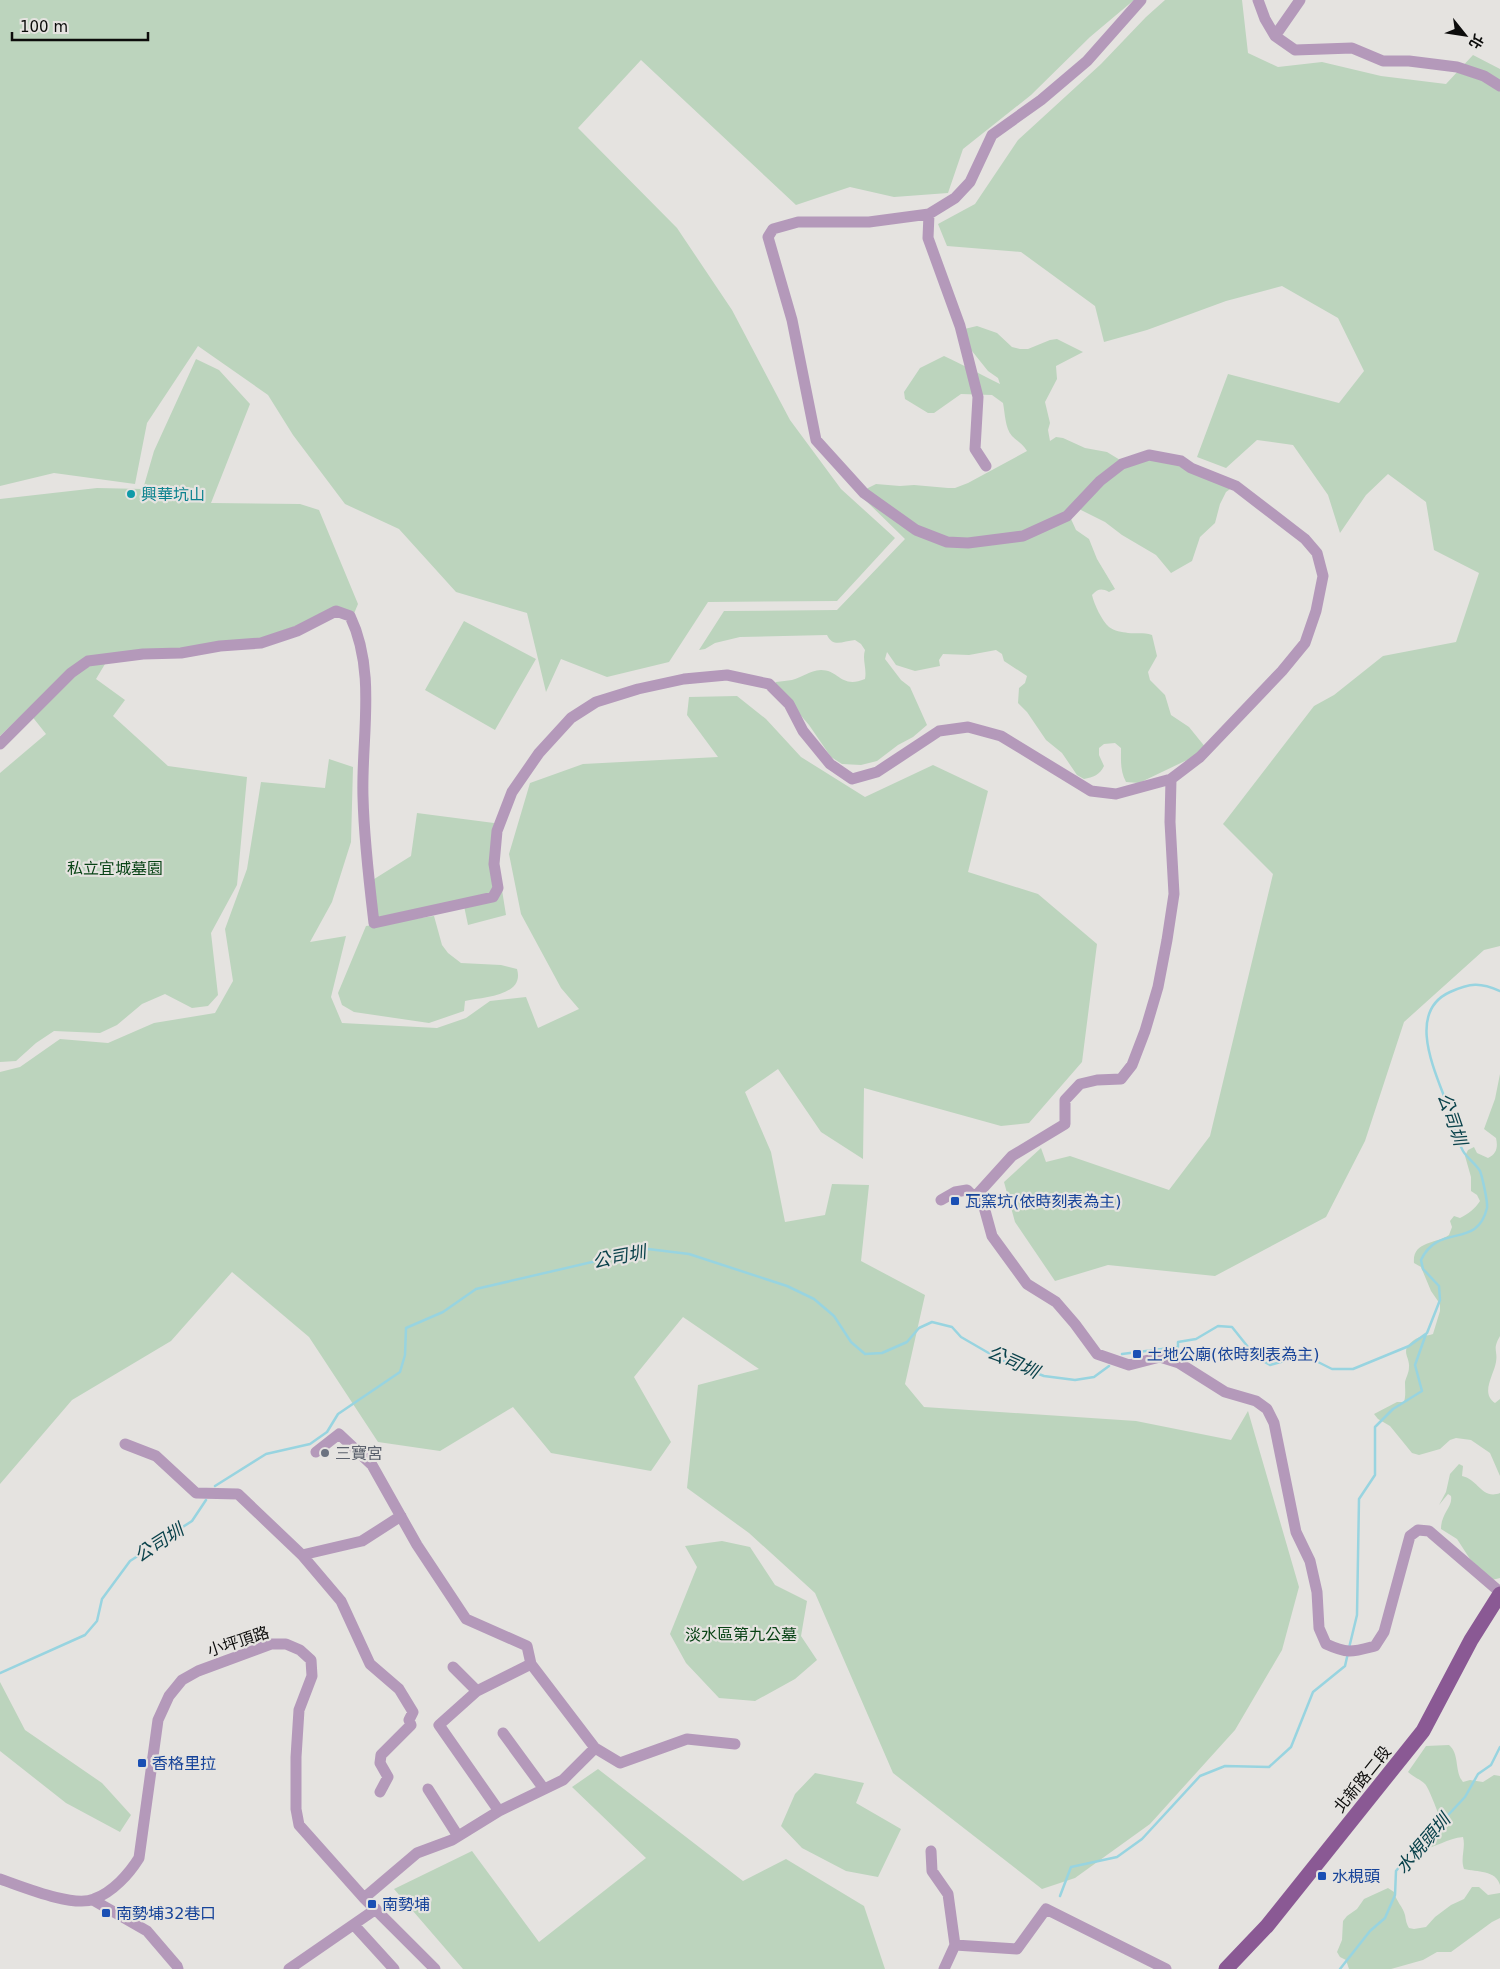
<svg xmlns="http://www.w3.org/2000/svg" width="1500" height="1969" font-family="'DejaVu Sans','Noto Sans TC',sans-serif">
	<style>
		.green { fill: #bcd4bd }
		.lines { fill: none; stroke-linecap: round; stroke-linejoin: round }
		.stream { stroke: #98d4e0; stroke-width: 2.5 }
		.minor { stroke: #b499ba; stroke-width: 11 }
		.major { stroke: #8a5994; stroke-width: 15 }
		.culture-dot { fill: #0f9aa8; stroke: #e5e3e0; stroke-width: 2 }
		.transit-dot { fill: #1a4fb4; stroke: #e5e3e0; stroke-width: 2 }
		.worship-dot { fill: #6b7280; stroke: #e5e3e0; stroke-width: 2 }
		.labels { text-anchor: middle; stroke-width: 4.5; stroke-linejoin: round; paint-order: stroke }
		.culture-label { font-size: 16px; fill: #0d838f; stroke: #e5e3e0; text-anchor: start }
		.park-label { font-size: 16px; fill: #084315; stroke: #e5e3e0 }
		.transit-label { font-size: 16px; fill: #164399; stroke: #e5e3e0; text-anchor: start }
		.worship-label { font-size: 16px; fill: #5b616d; stroke: #e5e3e0; text-anchor: start }
		.street-label { font-size: 16px; fill: #0c0c0b; stroke: #e5e3e0 }
		.water-label { font-size: 18px; font-style: italic; fill: #0a424b; stroke: #e5e3e0 }
	</style>
	<rect width="100%" height="100%" fill="#e5e3e0"/>
	<path class="green" d="M0 0H1134L1090 37 1031 95 963 149 948 193 894 197 850 187 796 205 641 60 578 128 677 228 732 310 790 420 841 489 895 538 837 601 708 602 669 662 607 677 561 659 546 692 527 613 456 592 399 529 345 504 293 435 268 395 198 346 147 423 135 484 54 473 0 486Z
		M1165 0H1242L1248 53 1278 67 1322 62 1381 76 1446 84 1473 55 1500 69V946L1484 950 1404 1022 1365 1141 1326 1217 1215 1276 1108 1265 1055 1281 1015 1222 1004 1182 1041 1148 1046 1162 1070 1156 1169 1190 1210 1136 1273 874 1223 824 1314 706 1334 695 1383 656 1456 642 1479 573 1434 550 1426 502 1388 474 1366 495 1340 533 1328 495 1293 445 1257 440 1226 468 1197 457 1228 374 1339 403 1364 371 1338 318 1282 286 1226 301 1147 330 1104 342 1095 306 1021 252 947 246 938 224 975 204 1018 140 1101 64 1146 17Z
		M977 326 997 333 1012 347 1020 349H1028L1050 340 1057 339 1083 352 1056 366 1057 379 1045 402 1050 423 1048 430 1050 441 1056 437 1063 438 1085 448 1107 452 1125 463 1157 453 1233 487 1226 492 1220 504 1215 523 1200 537 1192 561 1171 573 1156 555 1122 535 1105 522 1081 510 1077 505 1071 519 1076 530 1089 539 1097 559 1115 589 1109 592C1101 588 1098 589 1092 595 1094 604 1102 621 1109 627 1114 631 1122 632 1128 633 1136 634 1143 632 1152 635L1157 656 1148 672 1150 680 1165 695 1171 715 1189 727 1206 748 1197 757 1185 761 1139 783 1126 782C1120 771 1121 760 1121 748L1115 743 1104 744 1099 748V755L1104 766C1100 775 1093 777 1084 779L1077 775 1062 753 1046 740 1027 712 1018 703 1019 688 1025 683 1027 676 1004 661 1002 654 996 650 969 655 943 654 939 660 940 666 915 671 896 665 887 652 885 659 901 680 910 687 927 725 913 737 898 745 877 761 861 765 842 764 831 757 809 725 791 704 772 688 776 682C782 681 787 681 792 680 803 677 809 671 821 670 839 670 841 689 865 679 867 668 862 660 865 650L861 644 855 640C843 641 833 648 827 635L740 637 715 643 705 649 699 650 724 611 837 610 905 539 858 493 876 484 900 486 914 485 948 488H955L968 483 1027 451C1023 444 1017 441 1012 436 1005 428 1005 413 1003 403L992 395 961 394 934 413H928L905 399 904 392 920 368 944 356C964 365 981 375 1000 384L998 378 988 371 956 331Z
		M196 359 219 370 250 404 211 503 300 504 319 510 358 604 353 616 340 610 260 639 180 649 111 654 96 679 125 700 113 716 168 766 247 777 237 885 211 933 218 995 208 1006 192 1008 165 994 142 1004 117 1025 100 1033 54 1031 36 1043 16 1061 0 1062V773L46 734 27 710 0 736V499L97 488 143 489 154 451Z
		M464 621 536 659 495 730 425 690Z
		M737 696 766 719 801 757 865 797 933 765 988 791 968 872 1038 894 1097 944 1082 1062 1029 1123 1001 1126 864 1088 863 1159 821 1132 778 1069 745 1092 771 1152 785 1222 825 1215 832 1184 869 1185 861 1261 925 1295 905 1384 924 1407 1136 1421 1231 1440 1248 1411 1299 1587 1282 1650 1235 1730 1150 1824 1075 1878 1042 1889 893 1773 815 1593 749 1533 687 1488 698 1385 759 1369 683 1317 634 1377 671 1442 651 1471 551 1453 513 1407 440 1451 378 1442 309 1337 232 1272 171 1341 72 1400 0 1484V1072L20 1067 60 1039 108 1043 154 1023 215 1013 233 981 225 929 247 869 261 782 325 788 329 759 353 767 351 842 332 902 310 942 346 936 331 997 342 1023 437 1028 466 1018 490 1001 526 997 538 1028 579 1009 561 988 521 914 509 854 530 783 583 764 718 757 687 715 689 697Z
		M417 813 494 823 493 894 376 920 371 881 411 856Z
		M502 890 506 915 468 925 464 906Z
		M434 916 442 945 448 953 461 963 501 965 517 969C525 996 484 997 465 1001L464 1011 429 1023 354 1012 342 1005 338 993 366 926Z
		M1500 1074V1336C1492 1350 1498 1350 1496 1362 1494 1375 1480 1393 1495 1403L1500 1399V1476L1490 1453 1471 1440 1456 1438 1450 1440 1440 1449 1419 1455 1412 1453 1390 1426 1378 1419 1374 1414 1397 1402H1404C1406 1395 1405 1390 1405 1382 1406 1377 1409 1373 1409 1367 1410 1356 1399 1351 1414 1340 1419 1336 1427 1336 1433 1334L1440 1311V1304L1431 1291 1421 1267 1414 1263C1412 1241 1436 1244 1449 1235L1452 1227 1450 1221 1454 1216 1460 1218C1468 1214 1475 1209 1480 1201L1477 1195 1471 1191V1177L1465 1156 1468 1150 1474 1147 1477 1153 1488 1158C1497 1154 1498 1147 1496 1138L1484 1129 1495 1099Z
		M1459 1464 1463 1466 1462 1476C1478 1479 1482 1500 1500 1493V1578L1492 1580 1470 1559 1457 1539 1441 1529C1441 1513 1453 1507 1451 1496L1448 1494 1439 1505 1446 1492 1450 1474Z
		M722 1541 750 1547 775 1585 807 1601 801 1636 817 1660 795 1679 755 1701 719 1698 686 1663 670 1634 697 1567 685 1546Z
		M0 1682 25 1730 102 1783 131 1815 120 1832 66 1803 0 1751Z
		M1449 1745C1460 1754 1454 1771 1463 1782L1470 1780 1483 1782 1494 1775 1500 1776V1885C1496 1870 1477 1872 1464 1869 1460 1858 1466 1848 1463 1837 1448 1838 1435 1848 1420 1850L1426 1833 1441 1821C1439 1815 1428 1786 1425 1784 1420 1779 1413 1777 1408 1772L1426 1746Z
		M598 1769 743 1881 786 1859 864 1906 885 1969H463L394 1889 472 1851 539 1942 646 1858 572 1787Z
		M815 1773 864 1783 856 1803 901 1829 878 1877 846 1871 802 1848 781 1826 795 1794Z
		M1472 1887H1479L1488 1895 1500 1893V1918L1492 1922 1451 1952H1437L1423 1960 1391 1969H1349L1346 1960 1340 1957 1337 1952 1342 1940 1343 1921 1347 1916 1357 1909 1364 1899 1388 1888 1394 1892C1396 1901 1403 1907 1405 1915 1406 1920 1406 1923 1409 1928L1414 1929 1426 1927 1435 1917 1451 1905 1464 1899Z"/>
	<g class="lines">
		<path class="stream" d="M1122 1354 1178 1347V1342L1196 1339 1218 1326 1232 1327 1256 1357 1270 1365 1291 1359 1310 1358 1332 1369H1353L1409 1346 1427 1333 1440 1300 1439 1286 1423 1269 1421 1260C1439 1222 1477 1250 1487 1208 1488 1202 1482 1176 1480 1171 1475 1163 1467 1158 1463 1151 1455 1137 1452 1119 1447 1104 1435 1071 1406 1012 1450 992 1470 983 1480 982 1500 991
			M215 1486 266 1454 310 1444 327 1432 338 1414 400 1372 405 1355 406 1328 443 1312 476 1289 648 1249 689 1254 787 1286 814 1299 834 1316 851 1342 865 1354 882 1353 907 1342 919 1328 932 1322 952 1327 961 1337 999 1359 1044 1376 1075 1380 1094 1377 1109 1366
			M1349 1648 1357 1615 1359 1499 1375 1475V1427L1393 1409 1422 1391 1415 1365 1426 1334
			M0 1673 85 1635 97 1621 102 1599 130 1561 192 1521 206 1500
			M1060 1896 1071 1867 1117 1857 1142 1839 1200 1776 1225 1766 1269 1767 1291 1747 1313 1692 1345 1666 1348 1653
			M1340 1969 1370 1931 1385 1918 1395 1895 1396 1871 1400 1866 1406 1868 1412 1861 1419 1846 1465 1797 1478 1774 1491 1765 1500 1747"/>
		<path class="minor" d="M1258 0 1265 19 1275 36 1295 50 1352 48 1383 61H1409L1457 67 1484 76 1500 86
			M1275 36 1300 0
			M929 214 928 238 960 326 978 397 975 449 986 466
			M0 744 71 673 88 661 143 654 181 653 220 646 261 643 297 631 336 611 350 616C377 672 361 738 363 797 364 840 369 881 374 923L493 897 498 888 494 864 497 831 512 792 539 753 571 718 596 702 638 689 684 679 727 675 769 684 789 704 803 731 830 764 852 779 877 772 939 731 968 727 1001 736 1091 791 1116 794 1171 779 1200 757 1282 671 1305 643 1316 611 1323 576 1317 553 1305 539 1236 486 1191 468 1181 461 1149 455 1122 464 1100 481 1067 516 1023 536 968 543 947 542 916 530 864 493 816 440 792 320 768 237 773 229 798 222H869L929 214 955 198 970 182 992 135 1041 100 1087 61 1141 0
			M974 1198 1012 1156 1065 1124V1100L1080 1084 1097 1080 1121 1079 1132 1065 1145 1031 1158 987 1167 940 1174 894 1170 822 1171 779
			M941 1200 955 1192 967 1190 984 1207 992 1236 1027 1284 1056 1302 1075 1324 1097 1354 1129 1365 1160 1357 1179 1363 1225 1392 1256 1401 1267 1409 1274 1423 1296 1532 1310 1561 1317 1592 1319 1628 1326 1644C1348 1654 1352 1652 1375 1646L1384 1632 1410 1536 1418 1530 1429 1531 1500 1592
			M125 1444 156 1456 196 1493 238 1494 302 1555
			M316 1452 339 1434 372 1465 417 1545 466 1619 527 1646 531 1664 595 1748
			M453 1667 477 1691
			M503 1733 544 1789
			M428 1789 458 1836
			M380 1792 388 1777 380 1763 381 1755 411 1725 409 1720 413 1712 399 1689 370 1664 341 1601 302 1555 362 1541 401 1516
			M499 1811 439 1725 477 1691 531 1664
			M931 1851 932 1871 948 1894 955 1945 944 1969
			M0 1879C21 1886 73 1908 94 1899 113 1892 129 1874 139 1858L158 1720 169 1696 182 1680 198 1671 271 1644H286L300 1650 311 1660 312 1676 299 1710 296 1757V1809L299 1825 364 1898 435 1969
			M364 1898 417 1853 452 1840 499 1811 563 1780 595 1748 620 1763 687 1739 735 1744
			M93 1900 147 1931 177 1966 178 1969
			M354 1925 394 1969
			M955 1945 1017 1949 1046 1909 1166 1969
			M289 1969 376 1909"/>
		<path class="major" d="M1226 1969 1267 1926 1423 1731 1471 1640 1500 1594"/>
	</g>
	<circle class="culture-dot" cx="131" cy="494" r="5"/>
	<g class="transit-dot">
		<rect x="950" y="1196" width="10" height="10" rx="2.5"/>
		<rect x="1132" y="1349" width="10" height="10" rx="2.5"/>
		<rect x="137" y="1758" width="10" height="10" rx="2.5"/>
		<rect x="1317" y="1871" width="10" height="10" rx="2.5"/>
		<rect x="367" y="1899" width="10" height="10" rx="2.5"/>
		<rect x="101" y="1908" width="10" height="10" rx="2.5"/>
	</g>
	<circle class="worship-dot" cx="325" cy="1453" r="5"/>
	<g class="labels">
		<g class="culture-label">
			<text x="141" y="500">興華坑山</text>
		</g>
		<g class="park-label">
			<text x="115" y="874">私立宜城墓園</text>
			<text x="741" y="1640">淡水區第九公墓</text>
		</g>
		<g class="transit-label">
			<text x="965" y="1207">瓦窯坑(依時刻表為主)</text>
			<text x="1147" y="1360">土地公廟(依時刻表為主)</text>
			<text x="152" y="1769">香格里拉</text>
			<text x="1332" y="1882">水梘頭</text>
			<text x="382" y="1910">南勢埔</text>
			<text x="116" y="1919">南勢埔32巷口</text>
		</g>
		<g class="worship-label">
			<text x="335" y="1459">三寶宮</text>
		</g>
		<g class="street-label">
			<text transform="translate(238 1641) rotate(-18)" y="6">小坪頂路</text>
			<text transform="translate(1362 1779) rotate(-51)" y="6">北新路二段</text>
		</g>
		<g class="water-label">
			<text transform="translate(1452 1119) rotate(71)" y="6">公司圳</text>
			<text transform="translate(619 1257) rotate(-11)" y="6">公司圳</text>
			<text transform="translate(1013 1362) rotate(24)" y="6">公司圳</text>
			<text transform="translate(159 1543) rotate(-33)" y="6">公司圳</text>
			<text transform="translate(1423 1844) rotate(-49)" y="6">水梘頭圳</text>
		</g>
	</g>
	<g transform="translate(1465 35) rotate(120)" stroke="#e5e3e0" stroke-width="4" paint-order="stroke">
	<path d="M0-4L9 19L0 12L-9 19Z" fill="#0c0c0b"/>
	<text y="-8" font-size="14" font-weight="bold" text-anchor="middle" fill="#0c0c0b">北</text>
	</g>
	<path d="M12 32v8h136v-8" fill="none" stroke="#0c0c0b" stroke-width="2.5"/>
	<text x="20" y="32" font-size="15" fill="#0c0c0b" stroke="#e5e3e0" stroke-width="4" paint-order="stroke">100 m</text>
</svg>
